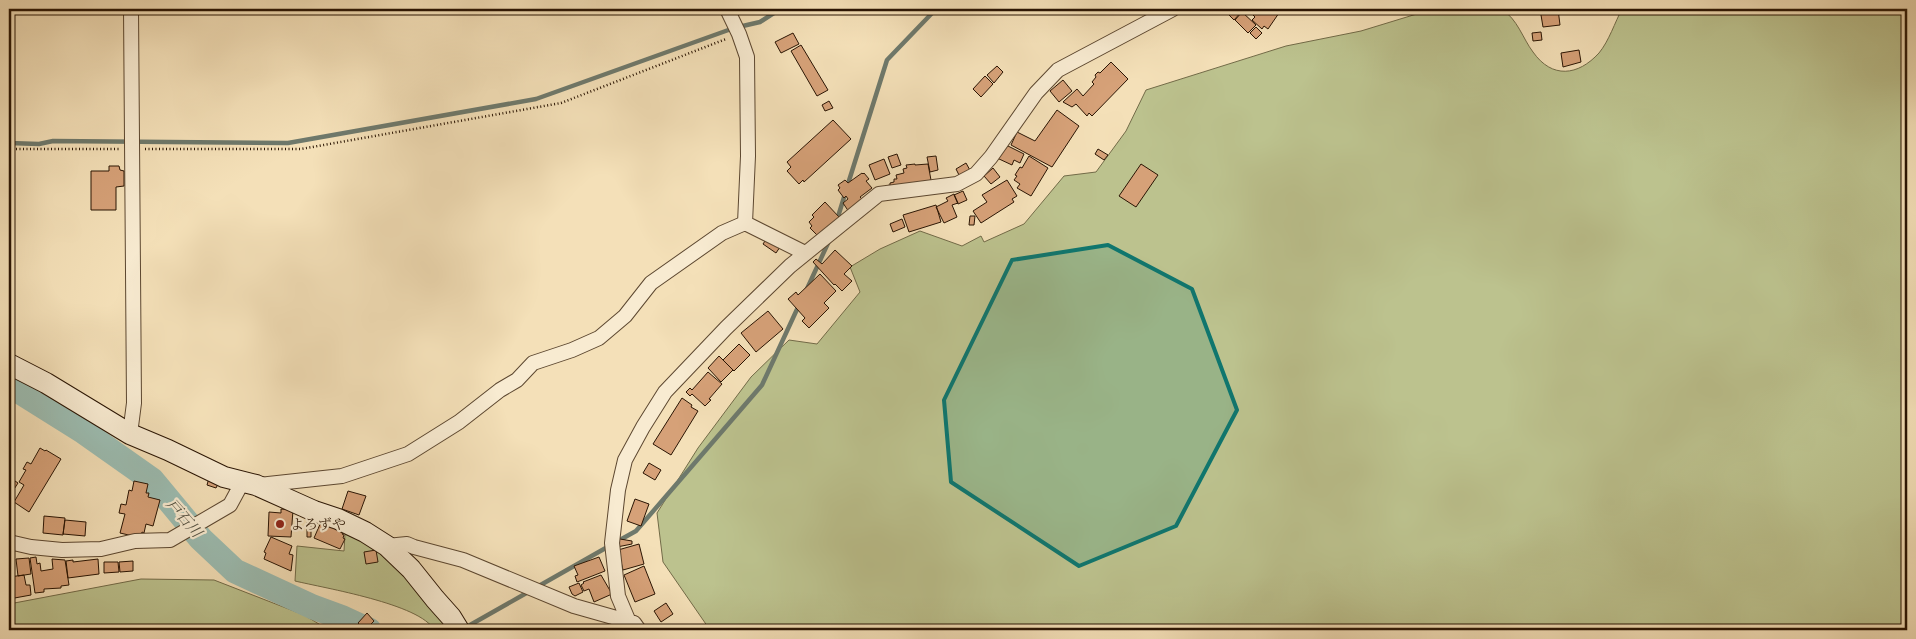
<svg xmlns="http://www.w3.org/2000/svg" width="1916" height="639" font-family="'IM FELL French Canon','Noto Serif JP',serif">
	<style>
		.green { fill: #bcc28e; stroke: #726b48 }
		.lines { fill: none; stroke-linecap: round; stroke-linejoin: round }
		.stream { stroke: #6e796c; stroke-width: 4.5 }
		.river { stroke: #9cbdb2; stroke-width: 25 }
		.building { fill: #d6a178; stroke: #291403 }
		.street-casing { stroke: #5c4730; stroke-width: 16 }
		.secondary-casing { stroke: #291403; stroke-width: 22 }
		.path { stroke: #291403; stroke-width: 2.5; stroke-dasharray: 1 2.5; stroke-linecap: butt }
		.street { stroke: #f8ebd1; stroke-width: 14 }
		.secondary { stroke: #f8ebd1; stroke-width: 20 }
		.marked { fill: #0f766e; fill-opacity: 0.2; stroke: #0f766e; stroke-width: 4; stroke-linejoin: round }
		.poi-dot { fill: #8f2418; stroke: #f8ebd1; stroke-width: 2 }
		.labels { text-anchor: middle; stroke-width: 4.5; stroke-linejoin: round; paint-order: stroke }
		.poi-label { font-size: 14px; fill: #291403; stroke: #f8ebd1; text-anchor: start }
		.water-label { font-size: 15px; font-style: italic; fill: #514f40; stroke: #f8ebd1 }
	</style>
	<rect width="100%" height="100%" fill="#f4e0b8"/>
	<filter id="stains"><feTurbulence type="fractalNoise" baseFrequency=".004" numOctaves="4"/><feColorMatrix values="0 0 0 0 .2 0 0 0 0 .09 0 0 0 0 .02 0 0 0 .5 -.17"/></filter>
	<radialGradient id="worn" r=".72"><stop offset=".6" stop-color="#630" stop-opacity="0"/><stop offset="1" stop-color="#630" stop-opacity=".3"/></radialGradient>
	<path class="green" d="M1433 9C1444 9 1495 7 1502 10 1517 18 1523 39 1533 52 1552 79 1578 76 1599 53 1609 41 1615 22 1622 9H1907V630H710L663 562 657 513 698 448 751 377 789 340 817 344 860 292 850 267 880 249 920 231 962 246 981 236 984 242 1024 224 1064 176 1096 172 1126 131 1146 90 1286 46 1361 31Z
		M345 534 362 541 398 564 451 630H434C421 604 324 588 295 581L297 546 344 551Z
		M141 579 214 580 304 615 329 630H9V604Z"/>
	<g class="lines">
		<path class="stream" d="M9 143 39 144 53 141 288 143 536 99 734 28 760 22 780 9
			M847 187 887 60 936 9
			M837 220 845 194
			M806 291 829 241
			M618 541 636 531 762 385 799 305
			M537 587 611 545
			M463 629 530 591"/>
		<path class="river" d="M9 385 84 432 152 480 201 539 235 571 313 607 343 618 369 630"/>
	</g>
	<path class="building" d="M1142 9H1159L1152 17Z
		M1226 9H1242L1243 10 1234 20 1225 11Z
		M1255 9H1286L1281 15 1279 13 1268 29 1264 26 1262 29 1252 20 1255 17 1251 13Z
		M1540 9H1558L1560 25 1543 27Z
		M1602 9H1615V10L1602 14Z
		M1242 12 1256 25 1248 33 1235 20Z
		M1256 27 1262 33 1256 39 1250 33Z
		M1541 32 1542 40 1533 41 1532 33Z
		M793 33 799 44 781 53 775 42Z
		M801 45 828 90 817 96 791 51Z
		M1579 50 1581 62 1563 67 1561 53Z
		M1111 62 1128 79 1092 116 1089 113 1087 116 1076 104 1072 107 1063 102 1077 89 1083 96 1094 84 1092 82 1096 77 1095 75 1098 72 1100 73Z
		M997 66 1003 72 994 83 987 75Z
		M985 76 993 84 981 97 973 89Z
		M1063 80 1072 91 1059 102 1050 91Z
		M829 101 833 108 825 111 822 105Z
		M1057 110 1079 126 1052 167 1011 145 1017 132 1035 141Z
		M833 120 851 139 804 182 803 180 799 184 787 171 791 167 787 162Z
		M1004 144 1024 154 1020 163 1014 160 1012 165 997 158Z
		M1098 149 1108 155 1104 160 1095 154Z
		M897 154 901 165 892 168 888 157Z
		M936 156 938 170 930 172 927 157Z
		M1029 156 1048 168 1031 196 1017 188 1020 184 1014 180 1017 176 1015 175 1020 167 1022 168Z
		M884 159 890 174 875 180 869 165Z
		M966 163 971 172 960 177 956 169Z
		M915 164V165L928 164 931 180 885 191V186L890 185V183L894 182V179H897L896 175 904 173 903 169 907 168 906 165Z
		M1141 164 1158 175 1136 207 1119 196Z
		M109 166H119L120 170 124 171V186L116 187V210H91V171H109Z
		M993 168 1000 177 991 184 984 176Z
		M862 173 863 174 864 173 869 179 866 181 872 188 860 197 864 201 849 212 843 203 848 199 846 196 844 198 838 190 840 188 838 185 845 180 848 183Z
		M1007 180 1017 196 1012 199 1014 202 981 223 973 211 987 202 982 195Z
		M963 191 967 200 958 204 954 195Z
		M954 194 958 203 952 205 957 217 944 223 936 207 948 201 946 198Z
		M825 202 839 217 837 219 839 221 819 237 810 228 812 226 809 222 814 217 812 215Z
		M936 205 941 222 909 232 903 215Z
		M970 216H975L974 225H969Z
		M902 219 905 227 893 232 890 224Z
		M767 238 780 247 776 253 763 244Z
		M835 250 852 266 844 274 852 281 842 291 835 284 834 285 813 262 816 259 822 264Z
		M820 274 836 291 824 303 829 308 809 328 802 321 805 318 788 299 796 292 798 295Z
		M768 311 783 329 756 352 741 333Z
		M739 344 750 355 734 371 723 360Z
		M719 356 733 370 721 382 708 368Z
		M708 372 722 384 709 399 711 400 705 406 692 394 690 396 686 392 690 388 692 390Z
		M682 398 692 405 691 407 698 411 671 455 653 444Z
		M40 448 45 451 46 450 61 459 29 512 14 502 24 485 19 482 26 470 23 469 27 462 31 464Z
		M649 463 661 470 655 480 643 473Z
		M9 477 18 483 9 497Z
		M209 478 219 482 216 488 207 485Z
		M134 481 148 484 146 493H149L148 497 160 500 153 526 146 524 144 533 142 532 141 535 134 534 133 536 120 533 125 514 119 513 121 504 126 505 129 490 132 491Z
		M348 491 366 496 359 515 342 509Z
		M635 499 649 504 641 526 627 521Z
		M281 509 293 510 291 537 268 536 269 512 281 513Z
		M44 516 65 518 63 535 43 533Z
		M65 520 86 522 85 536 63 534Z
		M307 522H311V537H307Z
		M321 522 344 531 342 534 344 535 343 538 345 539 340 549 314 538Z
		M271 537 292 546 289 554 293 555 291 571 264 559 266 553 264 552Z
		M620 539 632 541V544L617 547 615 540Z
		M639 544 644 564 623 570 618 550Z
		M376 550 378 562 366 564 364 552Z
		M36 557 37 564 40 563 41 571 53 569 52 559 65 560 69 585 61 586V588L44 589V592L35 593 30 558Z
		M599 557 605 571 577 582 575 576 578 575 574 566Z
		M29 558 31 574 18 576 16 559Z
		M98 559 99 574 68 578 66 561 73 560V562Z
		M133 561V571L120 572 119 562Z
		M104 562H118L119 572 104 573Z
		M644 566 655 594 635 602 624 575Z
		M24 575 26 585H30L31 595 9 599V577Z
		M601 575 612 594 594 602 589 589 584 591 581 585 584 583 583 582Z
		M579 583 583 592 575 596 572 594 569 587Z
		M666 603 673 614 661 622 654 611Z
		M367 613 374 621 365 630 358 623Z"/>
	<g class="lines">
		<defs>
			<path id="street" d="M727 9 739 34 747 57 748 156 745 223
				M745 223 805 253
				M130 434 134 403 131 9
				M259 485 342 476 408 454 459 422 500 390 517 380 533 363 572 350 599 338 625 316 651 283 722 233 745 223
				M9 542 31 547 62 550 101 549 135 541 170 540 230 505 243 481
				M387 546 407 544 414 547 463 560 574 606 634 623 639 630
				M629 622 618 596 612 543 618 490 625 460 643 427 665 392 726 328 790 266 879 194 957 184 976 174 991 157 1036 93 1058 70 1173 9"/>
			<path id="secondary" d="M9 364 46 383 130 434 168 450 224 477 256 485 314 511 338 519 365 532 387 546 411 569 435 599 451 617 459 630"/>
		</defs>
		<use href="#street" class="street-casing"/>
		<use href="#secondary" class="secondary-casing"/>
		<path class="path" d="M9 149H119
			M145 149H301L561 103 726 39"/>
		<use href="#street" class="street"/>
		<use href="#secondary" class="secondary"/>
	</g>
	<path class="marked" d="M1108 245 1192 289 1237 410 1176 526 1079 566 951 482 944 400 1012 260Z"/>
	<circle class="poi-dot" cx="280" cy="524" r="5"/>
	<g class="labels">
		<g class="poi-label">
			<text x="290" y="529">よろずや</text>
		</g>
		<g class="water-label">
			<text transform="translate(184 518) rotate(49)" y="5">戸石川</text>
		</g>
	</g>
	<rect width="1916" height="639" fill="none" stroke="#f4e0b8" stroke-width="30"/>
	<rect x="10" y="10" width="1896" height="619" fill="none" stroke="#291403" stroke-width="2.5"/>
	<rect x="15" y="15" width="1886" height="609" fill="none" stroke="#291403"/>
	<rect width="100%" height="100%" filter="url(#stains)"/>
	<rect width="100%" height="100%" fill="url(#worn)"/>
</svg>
